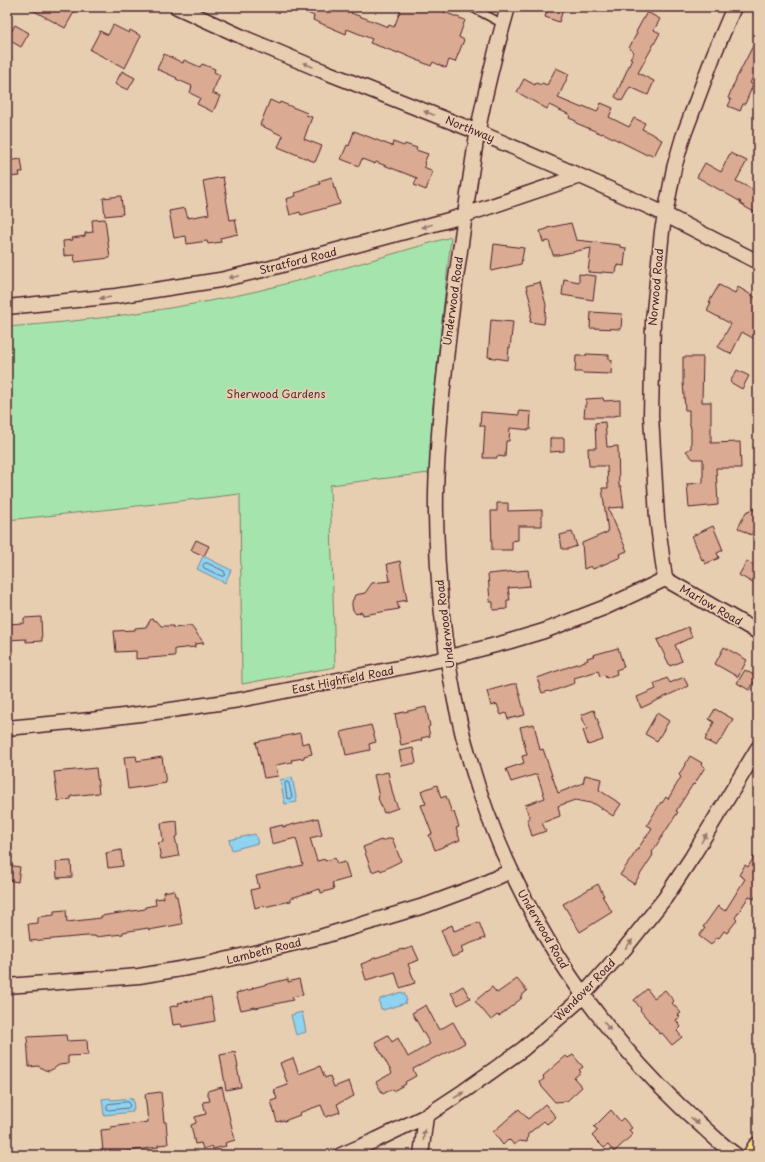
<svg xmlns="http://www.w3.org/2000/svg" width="765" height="1162" font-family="'Playpen Sans',sans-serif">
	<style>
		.green { fill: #a5e5ad; stroke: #78826c }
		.water { fill: #8ed3f0; stroke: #738ba1 }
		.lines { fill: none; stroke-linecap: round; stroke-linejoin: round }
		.shore { stroke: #65677a; stroke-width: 1 }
		.building { fill: #daab92; stroke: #4a1f2b }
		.lane-casing { stroke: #4a1f2b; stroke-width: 10 }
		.street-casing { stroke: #4a1f2b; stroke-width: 17 }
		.primary-casing { stroke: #4a1f2b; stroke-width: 24 }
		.lane { stroke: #e8ceb0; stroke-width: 7 }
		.street { stroke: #e8ceb0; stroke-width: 14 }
		.primary { stroke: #fbe080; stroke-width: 21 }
		.oneway { fill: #99766e }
		.labels { text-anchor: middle; stroke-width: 3.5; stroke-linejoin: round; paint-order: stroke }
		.street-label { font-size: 11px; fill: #4a1f2b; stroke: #e8ceb0 }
		.park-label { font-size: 11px; fill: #533338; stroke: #e8ceb0 }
	</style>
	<rect width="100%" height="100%" fill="#e8ceb0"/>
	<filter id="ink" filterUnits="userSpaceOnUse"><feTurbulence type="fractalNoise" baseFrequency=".025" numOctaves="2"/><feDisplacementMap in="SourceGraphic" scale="8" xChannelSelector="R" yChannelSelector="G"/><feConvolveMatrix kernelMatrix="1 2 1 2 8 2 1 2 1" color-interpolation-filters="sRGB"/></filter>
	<g filter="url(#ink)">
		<path class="green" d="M451 237 433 405 429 473 330 485 335 667 242 684 240 494 94 511 7 520V327C88 321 173 310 253 292 320 276 385 256 451 237Z"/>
		<path class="water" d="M203 556 231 570 225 583 197 569Z
			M292 777 297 802 285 804 280 780Z
			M255 834 258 843 232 850 229 840Z
			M402 992 403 994 404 993 407 1001H405L406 1003 383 1010V1009H381L379 1002 380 1001V999Z
			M302 1012 306 1032 296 1035 291 1015Z
			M110 1098 111 1100 131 1098V1100L133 1099 134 1109H132L133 1112 104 1115 102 1099Z"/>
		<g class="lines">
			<path class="shore" d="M205 563H207L224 571 225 573 224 576H221L204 568 203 566Z
				M286 782H288L289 784 292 797 291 799 287 798 285 785Z
				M128 1102 130 1106 128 1108 109 1110 107 1109V1105L108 1104Z"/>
		</g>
		<path class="building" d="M27 7H77L65 28Z
			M295 7H354L351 13 378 23 388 27 389 25 394 27 402 7H437L444 10V12L465 20 459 37 464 40 455 62 449 60 446 68 433 62 431 66 398 52V53L370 43 372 39 347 29 346 34 313 20 314 16Z
			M548 7H564L559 22 545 17Z
			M647 12 660 19 654 30 660 33 638 73 654 81 648 95 630 87 622 101 615 97 632 59 630 58 634 52 629 48 637 33 636 32Z
			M15 25 29 33 21 47 7 39Z
			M113 25 129 33 130 30 141 36 125 68 90 50 100 31 108 35Z
			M758 36V67L750 83 753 85 745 104H743L740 111 728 106 731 100 728 98 737 77Z
			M164 54 183 63 184 60 200 67 202 64 215 69 214 72 220 75 212 93 220 96 213 112 197 104 200 98 190 93 192 86 176 79 177 78 157 69Z
			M556 68 569 74 558 98 582 108 583 106 597 112 601 103 613 108 609 117 629 127 634 118 645 123 642 129 656 136V137L662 140 654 156 648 153 647 155 603 133 602 134 576 123V121L569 118 570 115 549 105 547 109 517 92 524 79 535 85 536 83 541 85 542 83 547 85Z
			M122 71 135 78 128 90 115 84Z
			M270 100 279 104 280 102 307 113 306 115 312 117 304 139 322 146 315 162 278 147 283 136 260 125Z
			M354 131 392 146 393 142 404 146 405 144 417 148 416 150 428 154 424 163 425 164 424 167 433 171 426 190 414 185 417 178 376 162 375 164 362 159 359 166 341 159 347 145 349 146Z
			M730 153 747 161 736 181 754 190 758 184V214L745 207V206L740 203 741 202 697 177 705 163 721 172Z
			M21 159 23 172H19L20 176 7 177V161Z
			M223 177 227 198H226L230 220 235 219 238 234 220 238 221 242 208 244 207 241 187 244 186 236 174 238 169 211 185 208 188 218 209 214 203 181Z
			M332 177 334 189 335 188 340 204 301 215 300 212 290 215 286 199 296 196 295 193 305 190 304 189 320 184 319 181Z
			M121 196 123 214 105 216 103 198Z
			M105 219 110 258 75 262 74 255 64 256 63 241 73 240 72 238 85 236V233L93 232 92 220Z
			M571 223 576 240 620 245V247L626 248 624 266 618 265V267H617L616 273 602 272V273L588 272 591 248 558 255H553L549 241 543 242 540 231 547 229V228Z
			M494 244 524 248 521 264 491 271Z
			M579 274 596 276 593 300 562 295 564 279 579 282Z
			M540 282 546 305 544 324 530 322 532 308 526 286Z
			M719 285 735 293 738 287 758 299V341L742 332 731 354 718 347 731 324 707 311 711 303 709 302Z
			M591 312 622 314 621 329 590 328Z
			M491 320 513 322 510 348 509 347 508 360 488 357Z
			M586 354 609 355V359L612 360 611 374 582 373V372H575L576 356H586Z
			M683 357H703L702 402H711V443L740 442 741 468H716L718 505 689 508 687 484 703 483V459H693L686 451 691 448V429L690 424H689V410H685L683 382Z
			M737 370 749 376 742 389 730 382Z
			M603 398 604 401 620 400V415L612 416V417H584L585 405H586V399Z
			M519 411 531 412 530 430 510 428 509 441H506L505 457 497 456V458H483L485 426H480L481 412 519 415Z
			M605 422 607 447 618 446 619 486H621L624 507 608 508 627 551 620 554 621 557 593 569 591 566 584 569 582 543 608 532 602 488H608L607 466H589L588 448H596L595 423Z
			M550 438H564V451L550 452Z
			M497 503H508V511L542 510V526H518V540L512 541V550H492L491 511H497Z
			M758 507V523L751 535 738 528 746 512Z
			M713 526 723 550 717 553 719 558 705 564 703 559 702 560 692 536Z
			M572 532 577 546 568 549H562L560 535Z
			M196 540 209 546 204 556 191 550Z
			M400 561 407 600 397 602 399 609 363 615 362 612 356 614 353 610 352 606V602L355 595 365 593 372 583 390 581 387 564Z
			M747 561 758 568V586L739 575Z
			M528 570 530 586 508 588 510 600H507V609L493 610V602H490L488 574Z
			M41 617 42 641 26 642V639L7 640V624L24 623V618Z
			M151 619 157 621 161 626H173V628L191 626 204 643 195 644V647L175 649V656L136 659V651L116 652 114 631 135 630V628L146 627Z
			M688 627 692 637 675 645 682 661 670 666 657 640Z
			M724 647 747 660 738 677 715 664Z
			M618 648 624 667 616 670 617 674 606 678 605 675 600 676 598 671 574 678 575 683 550 692 549 691 542 693 537 678 588 660 587 658 594 656 593 655Z
			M745 670 757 677 749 690 737 683Z
			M684 677 688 686 641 708 637 697 656 689 654 684 667 678 670 683Z
			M512 684H517L525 715 508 719 506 713 501 715 497 704 491 706 487 691Z
			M426 707 430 726 428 727 430 736 421 738 422 740 401 745 395 714Z
			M715 709 733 719 721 740H720L716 746 705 740 714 722 709 719Z
			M594 710 599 724H598L603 740 588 745 583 730 587 729 581 715Z
			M657 713 669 721 657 741 645 734Z
			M534 724 540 750 543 749 558 793 583 783 585 775 601 779 599 790 621 804 613 816 595 804 575 800 558 806 560 816 542 823 546 831 532 836 527 819 530 818 525 805 545 798 537 774 511 782 506 769 524 763 522 756 527 755 520 727Z
			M371 725 376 742 369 744 370 750 346 755 341 732Z
			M300 733 302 744 309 742 312 754 304 756V758L291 760 292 762 276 765 278 776 264 778 256 742Z
			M413 748 416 763 402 766 399 751Z
			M136 756 137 761 162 757 166 783 128 789 124 757Z
			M690 756 702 763 701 765 705 767 694 785 693 784 676 811 678 812 652 852 653 853 652 855H653L634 884 620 875 652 828 647 825 661 802 662 803 666 797 668 799 681 777 679 775Z
			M96 768 99 793 71 796V799L58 801 54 772Z
			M388 772 393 795 398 808 384 813 378 798 379 797 374 775Z
			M437 785 441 798 446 796 452 813 454 812 459 827 456 828 460 840 435 850 429 835 432 834 421 805 426 804 421 791Z
			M318 818 322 835 310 838 317 861 325 859V861L335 858 337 864 345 862 350 878 332 883 334 889 321 893 320 889 291 898V901L264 907V905L255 908 251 890 259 888 256 876 303 865 296 838 272 844 269 828 283 825V827Z
			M177 821 178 836 175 837 179 856 161 859 158 843 163 842 161 823Z
			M392 838 401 861 381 871 380 869 372 872 363 847 381 840V841Z
			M121 850 123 866 108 868 106 853Z
			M758 850V892L754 899 749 896 735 918 737 920 727 933 724 931 719 938 717 937 711 945 699 936 705 928 703 927 718 906 725 911 745 879 739 875 745 865 748 867Z
			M71 861 72 877 57 878 56 862Z
			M7 865 20 867 18 882 7 880Z
			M598 884 604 896H602L612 912 580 932 563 904Z
			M174 890 175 896H177L182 924 149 930 148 928 123 932V934L95 937V936H87L30 941 28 924 38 923V917L54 915V911L66 910 67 922 101 918V916L145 909V907L156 905 155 899 164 898 163 892Z
			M479 922 485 938 461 947 463 953 452 957 441 930 452 925 454 931Z
			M413 947 419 960 408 964 415 983 400 988 395 972 366 980 361 964 372 960V959L403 949V950Z
			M288 979V982L299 979 303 995 292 997 293 1000 256 1008 255 1007 241 1010 236 993 253 989 252 988Z
			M517 979 527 991 520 997 522 998 499 1016 497 1015 491 1020 475 1001 492 987 497 993Z
			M463 986 470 998 458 1005 451 993Z
			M647 989 654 998 665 990 674 1001 672 1003 681 1013 678 1015 680 1017 676 1020 681 1027 677 1031 682 1037 672 1045 662 1033 660 1034 640 1010 641 1009 634 1000Z
			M211 997 215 1021 182 1027 181 1024 173 1025 170 1007 179 1005 178 1003Z
			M426 1005 439 1030 453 1022 465 1043 439 1057 438 1056 413 1069 416 1076 405 1082 406 1084 393 1091 392 1089 383 1094 376 1082 392 1073 375 1042 388 1035 392 1042 398 1038 408 1057 430 1044 412 1013Z
			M66 1035 67 1041 87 1040 88 1055 68 1056V1064L59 1065 53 1069 49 1071 45 1070 38 1066 29 1067 27 1037Z
			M235 1052 238 1067H237L241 1087 226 1090 220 1055Z
			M573 1055 583 1067 579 1070 581 1072 574 1078 582 1087 567 1101 555 1102 542 1087 540 1082 544 1079 543 1076 566 1056 568 1058Z
			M293 1058 299 1074 320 1066 325 1078 330 1076 334 1087 349 1081 354 1096 337 1104 340 1112 326 1117 321 1105 299 1113 300 1115 284 1121V1120L277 1122 271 1101 277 1099 274 1090 288 1085 280 1063Z
			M222 1087 235 1140 225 1143 226 1146 213 1149 212 1146 203 1149 201 1143 195 1144 191 1125 196 1123 195 1117 206 1114 203 1102 210 1101 207 1091Z
			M161 1092 164 1122H166L168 1144 158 1145V1147L115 1153 114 1151 103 1152 101 1130 111 1129V1127L148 1122 145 1094Z
			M545 1104 556 1117 547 1124 544 1121 528 1134 527 1142 519 1141 514 1145 510 1140 509 1141 508 1140 503 1145 493 1132 519 1109 528 1119Z
			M611 1110 620 1121 623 1118 632 1128 629 1130 633 1134 614 1152 608 1145 604 1148 592 1136 598 1130 594 1127Z"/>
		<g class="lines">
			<defs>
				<path id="lane" d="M471 7 503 24"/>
				<path id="street" d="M177 7 247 39 323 71 478 132 580 176 654 209 758 262
					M508 7C496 49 485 92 477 135 470 178 464 222 458 265 451 308 447 352 442 396 439 435 435 475 436 514 437 577 443 640 455 701 481 826 538 945 620 1042 645 1072 673 1101 703 1127 714 1137 724 1147 736 1155
					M7 307 116 296 220 280 271 268 456 218 580 176
					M665 579 657 518 651 416 653 321 662 231 674 168 683 137 714 54 734 7
					M665 579 758 632
					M7 728 91 720 164 711 239 700 438 660 507 642 544 631 606 607 634 594 665 579
					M7 986 139 976 204 965 320 937 427 905 478 886 511 871
					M341 1155 376 1140 426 1116 464 1091 523 1049 576 1003 626 947 665 898 692 857 758 748
					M421 1155 426 1116"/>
				<path id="primary" d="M754 1155 758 1148"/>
			</defs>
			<use href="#lane" class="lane-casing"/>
			<use href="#street" class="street-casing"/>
			<use href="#primary" class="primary-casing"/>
			<use href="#lane" class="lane"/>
			<use href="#street" class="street"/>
			<use href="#primary" class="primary"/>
		</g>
		<defs><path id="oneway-solid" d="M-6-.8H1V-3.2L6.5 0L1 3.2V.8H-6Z"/></defs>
		<g class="oneway">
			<use href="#oneway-solid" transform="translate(308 65) rotate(-157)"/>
			<use href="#oneway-solid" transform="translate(429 113) rotate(-159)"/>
			<use href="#oneway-solid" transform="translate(427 226) rotate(164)"/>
			<use href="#oneway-solid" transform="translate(234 277) rotate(168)"/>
			<use href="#oneway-solid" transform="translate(105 298) rotate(173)"/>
			<use href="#oneway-solid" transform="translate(704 838) rotate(-59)"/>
			<use href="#oneway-solid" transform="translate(629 944) rotate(-51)"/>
			<use href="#oneway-solid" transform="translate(607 1026) rotate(51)"/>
			<use href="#oneway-solid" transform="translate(459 1095) rotate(-33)"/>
			<use href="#oneway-solid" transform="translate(695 1121) rotate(41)"/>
			<use href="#oneway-solid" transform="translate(424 1135) rotate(-82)"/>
		</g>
	</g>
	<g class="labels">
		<g class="street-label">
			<text transform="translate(470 129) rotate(22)" y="4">Northway</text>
			<text transform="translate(298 261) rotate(-14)" y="4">Stratford Road</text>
			<text transform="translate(656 287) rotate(-85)" y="4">Norwood Road</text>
			<text transform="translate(453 301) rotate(-82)" y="4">Underwood Road</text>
			<text transform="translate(711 605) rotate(30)" y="4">Marlow Road</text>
			<text transform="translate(445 624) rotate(-97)" y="4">Underwood Road</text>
			<text transform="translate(343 680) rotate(-11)" y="4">East Highfield Road</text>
			<text transform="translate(543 929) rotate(60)" y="4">Underwood Road</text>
			<text transform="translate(264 951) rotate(-14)" y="4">Lambeth Road</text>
			<text transform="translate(585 990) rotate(-46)" y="4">Wendover Road</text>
		</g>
		<g class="park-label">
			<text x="276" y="398">Sherwood Gardens</text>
		</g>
	</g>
	<rect width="765" height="1162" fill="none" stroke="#e8ceb0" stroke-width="24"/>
	<rect x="12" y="12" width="741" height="1138" fill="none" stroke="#4a1f2b" stroke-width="1.5" filter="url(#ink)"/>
</svg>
